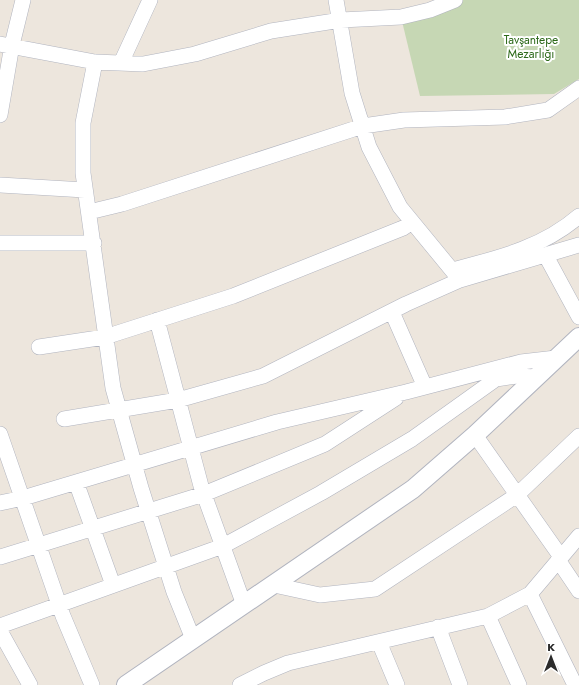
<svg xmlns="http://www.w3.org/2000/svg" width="579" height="685" font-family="Jost,sans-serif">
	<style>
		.cemetery { fill: #c6d7b4 }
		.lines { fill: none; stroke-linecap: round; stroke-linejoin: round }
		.minor-casing { stroke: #b1b4bf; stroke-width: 16 }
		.tertiary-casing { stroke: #b1b4bf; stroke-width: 20 }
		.minor { stroke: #fff; stroke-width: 15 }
		.tertiary { stroke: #fff; stroke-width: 18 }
		.labels { text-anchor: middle; stroke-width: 4; stroke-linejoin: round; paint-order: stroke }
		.park-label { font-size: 12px; fill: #2d691a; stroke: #fff }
	</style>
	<rect width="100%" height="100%" fill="#ede6dd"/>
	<path class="cemetery" d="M461 0H579V79L554 94 420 96 401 17Z"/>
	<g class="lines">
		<defs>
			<path id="minor" d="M336 0 352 93 369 147 400 207 460 280
				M0 44 95 62 143 64 195 54 271 31 341 20 401 17 430 10 455 0
				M95 62 83 123V173L113 388 141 488 174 592 193 639
				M121 63 150 0
				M0 115 12 45 23 0
				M0 185 85 190
				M89 212 122 204 363 126 404 120 505 117 548 110 579 88
				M0 243H94
				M546 256 579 317
				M452 270C498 258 542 248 579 216
				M392 312 425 387
				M157 320 201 486 244 605
				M39 347 105 337 233 296 403 228 412 222
				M64 419 178 400 263 376 406 304 460 280 579 245
				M0 434 63 616 92 685
				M475 435 561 557
				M76 482 113 585
				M0 503 23 498 277 422 406 392 521 362 556 358
				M0 557 204 494 325 444 396 398
				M558 560 579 591
				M274 585 320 595 375 589 517 495 579 436
				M530 594 575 685
				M488 616 519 685
				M0 626 223 546 321 493 412 439 496 379 517 376 536 377
				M438 627 460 685
				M0 631 30 685
				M379 642 397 685
				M240 685 264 673 288 663 488 616 530 594 579 536"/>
			<path id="tertiary" d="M126 685 413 489 475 435 579 337"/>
		</defs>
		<use href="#minor" class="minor-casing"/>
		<use href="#tertiary" class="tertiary-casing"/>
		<use href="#minor" class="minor"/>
		<use href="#tertiary" class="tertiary"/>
	</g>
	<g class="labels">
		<g class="park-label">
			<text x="531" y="44">Tavşantepe<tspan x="531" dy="14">Mezarlığı</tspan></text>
		</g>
	</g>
	<g transform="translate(551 657)" stroke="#ffffff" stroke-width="3" paint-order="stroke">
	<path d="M0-3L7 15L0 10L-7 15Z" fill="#2b2b2b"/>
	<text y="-6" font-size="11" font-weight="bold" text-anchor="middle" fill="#2b2b2b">K</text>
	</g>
</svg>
